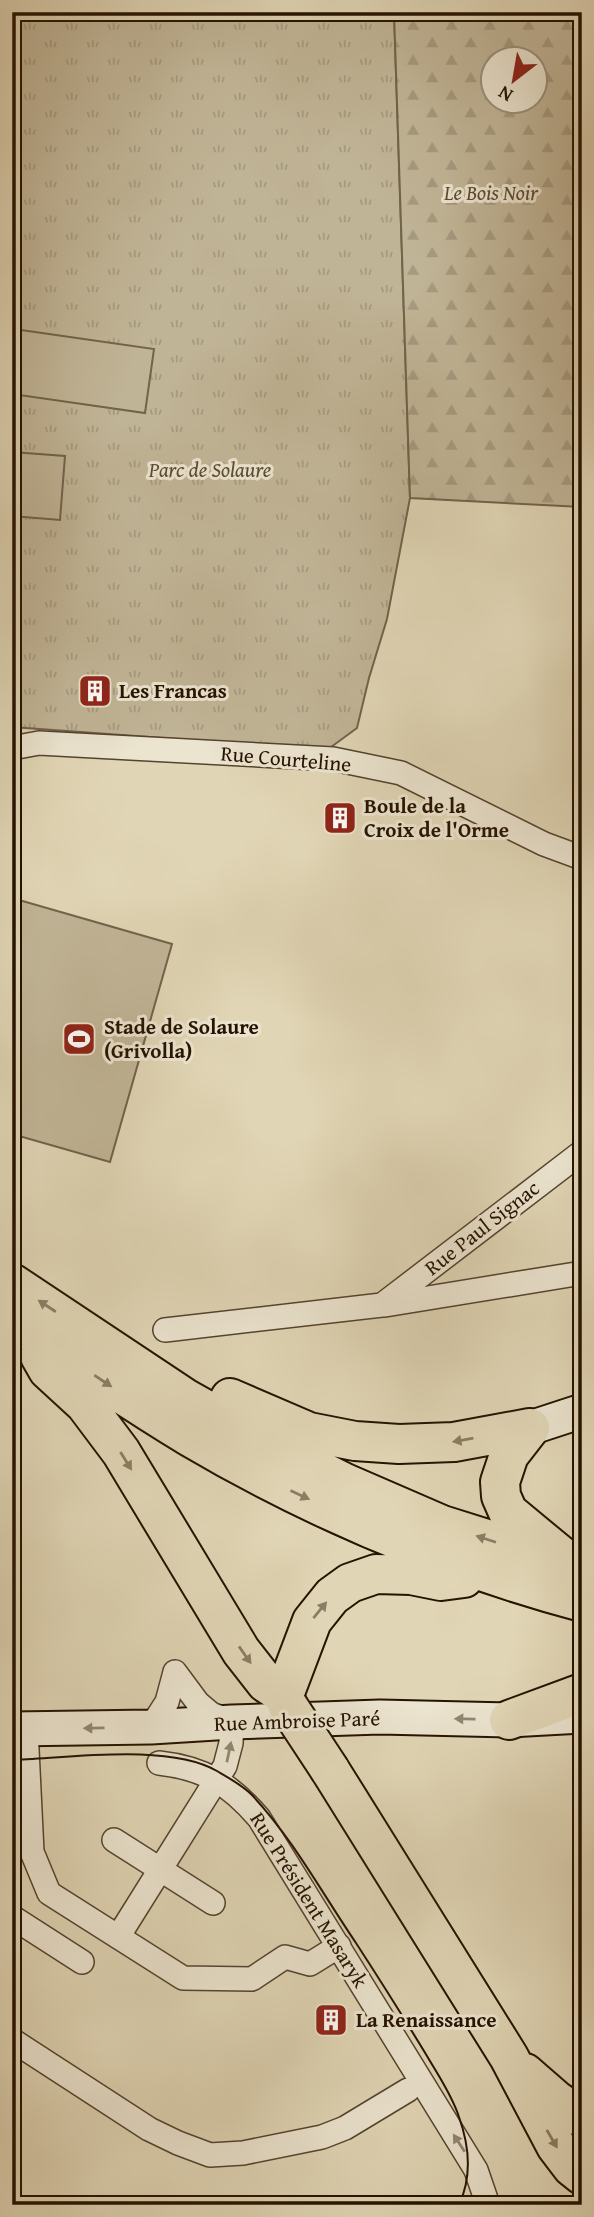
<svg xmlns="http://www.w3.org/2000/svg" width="594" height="2217" font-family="'Gentium Book Plus',serif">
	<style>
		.grass { fill: url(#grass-tufts); stroke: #72634b; stroke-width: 2 }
		.forest { fill: url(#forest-firs); stroke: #72634b; stroke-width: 2; fill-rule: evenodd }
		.pitch { fill: #c0b496; stroke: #72634b; stroke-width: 2 }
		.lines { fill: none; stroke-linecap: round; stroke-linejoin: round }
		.street-casing { stroke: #54432d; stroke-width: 26 }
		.secondary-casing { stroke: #251200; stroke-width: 37 }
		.highway-casing { stroke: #251200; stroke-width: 42 }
		.street { stroke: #ebe4cf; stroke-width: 23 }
		.secondary { stroke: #ebe4cf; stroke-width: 33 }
		.highway { stroke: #e0d5b5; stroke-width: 38 }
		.tram { stroke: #251200; stroke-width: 2 }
		.highway-bridge-casing { stroke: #251200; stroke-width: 42; stroke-linecap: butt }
		.highway-bridge { stroke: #e0d5b5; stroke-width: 38 }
		.oneway { fill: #8c7d64 }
		.oneway2 { fill: #928672 }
		.labels { text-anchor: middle; stroke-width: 6; stroke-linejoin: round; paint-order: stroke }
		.park-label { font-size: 21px; font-style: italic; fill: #5b4b34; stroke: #ebe4cf }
		.poi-label { font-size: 21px; font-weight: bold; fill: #251200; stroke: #ebe4cf; text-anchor: start }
		.street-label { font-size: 21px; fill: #251200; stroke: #ebe4cf }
	</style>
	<defs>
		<pattern id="grass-tufts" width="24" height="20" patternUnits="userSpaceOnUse" patternTransform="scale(1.75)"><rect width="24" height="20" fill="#c0b496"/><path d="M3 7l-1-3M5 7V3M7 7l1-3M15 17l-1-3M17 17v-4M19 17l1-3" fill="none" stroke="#a59a80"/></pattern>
		<pattern id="forest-firs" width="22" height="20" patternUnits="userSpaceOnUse" patternTransform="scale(1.75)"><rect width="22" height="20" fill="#c0b496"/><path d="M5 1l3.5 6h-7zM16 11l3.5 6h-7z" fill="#a59a80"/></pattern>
	</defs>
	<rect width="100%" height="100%" fill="#e0d5b5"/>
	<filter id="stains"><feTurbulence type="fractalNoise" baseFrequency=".00286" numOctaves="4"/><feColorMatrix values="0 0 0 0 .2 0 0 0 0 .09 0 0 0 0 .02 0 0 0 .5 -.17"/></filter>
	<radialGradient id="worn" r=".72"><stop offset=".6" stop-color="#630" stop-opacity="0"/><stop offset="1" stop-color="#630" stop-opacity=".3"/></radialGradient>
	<path class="grass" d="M12 12H394L410 498 387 619 369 678 357 728 327 750 12 727Z"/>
	<path class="forest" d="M394 12H582V507L410 498ZM492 60H534V102H492Z"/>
	<path class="pitch" d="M21 330 154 349 145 413 12 394Z
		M12 452 65 456 60 520 12 516Z
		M12 898 172 944 110 1162 12 1134Z"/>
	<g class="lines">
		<defs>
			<path id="street" d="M12 748 39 743 333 759 401 773 544 844 582 858
				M385 1305 582 1273
				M165 1330 382 1305 582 1152
				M151 1727 167 1702 175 1672
				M26 1729 32 1852 49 1893 183 1978 252 1979 285 1957 310 1964 339 1946
				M159 1763C204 1768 230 1784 259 1818L476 2170 488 2205
				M114 1840 213 1903
				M12 1917 82 1962
				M118 1937 225 1766 231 1743 232 1722 211 1714 198 1703 175 1672
				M12 2040 149 2129 178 2143 210 2155 243 2153 322 2137 345 2128 408 2090"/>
			<path id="secondary" d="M530 1428 582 1411
				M12 1729 151 1727 232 1722 380 1717 509 1720 582 1716"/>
			<path id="highway" d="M12 1283 185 1398 265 1443 345 1483 442 1525 582 1569
				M12 1319C70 1360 129 1400 190 1437 312 1509 445 1565 582 1602
				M40 1356 48 1370 85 1404 121 1452 241 1651 266 1683 284 1695 288 1706
				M230 1398 309 1432 355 1441 399 1444 454 1442 530 1428
				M530 1428 509 1455 500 1482 501 1496 508 1512 560 1555
				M284 1695 312 1621 332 1596 350 1583 376 1574 411 1575 441 1581 464 1578
				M509 1720 582 1693
				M330 1770 509 2057 556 2146 572 2167 582 2175
				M525 2073 556 2100 582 2118"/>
		</defs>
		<use href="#street" class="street-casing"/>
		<use href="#secondary" class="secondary-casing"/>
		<use href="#highway" class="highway-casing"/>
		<use href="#street" class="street"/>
		<use href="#secondary" class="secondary"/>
		<use href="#highway" class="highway"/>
		<path class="tram" d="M12 1760C68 1758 169 1743 217 1771 229 1778 242 1785 252 1795 293 1839 322 1893 356 1943 380 1980 404 2018 427 2056 438 2075 452 2095 459 2117 469 2145 472 2177 459 2205"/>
		<defs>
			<path id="highway-bridge" d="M288 1706 330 1770"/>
		</defs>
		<use href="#highway-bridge" class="highway-bridge-casing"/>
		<use href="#highway-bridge" class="highway-bridge"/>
	</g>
	<defs><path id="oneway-solid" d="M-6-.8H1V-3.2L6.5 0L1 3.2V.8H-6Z" transform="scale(1.75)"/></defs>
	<g class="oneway">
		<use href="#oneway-solid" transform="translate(47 1306) rotate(-147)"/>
		<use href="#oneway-solid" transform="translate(103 1381) rotate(34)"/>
		<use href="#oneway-solid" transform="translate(463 1440) rotate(170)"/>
		<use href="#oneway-solid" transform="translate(126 1461) rotate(58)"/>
		<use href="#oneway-solid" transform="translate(300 1495) rotate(25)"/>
		<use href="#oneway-solid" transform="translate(486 1539) rotate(-162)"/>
		<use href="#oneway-solid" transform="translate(320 1610) rotate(-51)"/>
		<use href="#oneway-solid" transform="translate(245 1655) rotate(55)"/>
		<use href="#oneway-solid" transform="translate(552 2139) rotate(60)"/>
	</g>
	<g class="oneway2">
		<use href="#oneway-solid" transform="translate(465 1719) rotate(-179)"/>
		<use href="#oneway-solid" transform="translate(94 1728) rotate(179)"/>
		<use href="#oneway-solid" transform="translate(229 1752) rotate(-78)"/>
		<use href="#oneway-solid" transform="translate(459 2143) rotate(-123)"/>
	</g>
	<defs>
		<symbol id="building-square" viewBox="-11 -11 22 22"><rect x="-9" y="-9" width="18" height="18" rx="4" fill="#8f2418" stroke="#ebe4cf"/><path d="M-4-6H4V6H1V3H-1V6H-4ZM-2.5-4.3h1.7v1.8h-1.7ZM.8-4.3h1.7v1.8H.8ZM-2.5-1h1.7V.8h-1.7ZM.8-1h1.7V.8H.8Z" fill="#fff"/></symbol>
		<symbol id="stadium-square" viewBox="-11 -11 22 22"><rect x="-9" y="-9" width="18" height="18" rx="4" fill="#8f2418" stroke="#ebe4cf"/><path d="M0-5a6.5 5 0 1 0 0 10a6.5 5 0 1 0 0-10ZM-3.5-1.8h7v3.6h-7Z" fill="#fff"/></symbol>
	</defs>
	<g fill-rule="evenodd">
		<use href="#building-square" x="76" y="672" width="38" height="38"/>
		<use href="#building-square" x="321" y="799" width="38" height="38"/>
		<use href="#stadium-square" x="60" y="1020" width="38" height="38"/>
		<use href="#building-square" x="312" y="2001" width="38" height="38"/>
	</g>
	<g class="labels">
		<g class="park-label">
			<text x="491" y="200">Le Bois Noir</text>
			<text x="210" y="477">Parc de Solaure</text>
		</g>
		<g class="poi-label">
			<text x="119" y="698">Les Francas</text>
			<text x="364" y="813">Boule de la<tspan x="364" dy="24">Croix de l'Orme</tspan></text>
			<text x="104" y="1034">Stade de Solaure<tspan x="104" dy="24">(Grivolla)</tspan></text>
			<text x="356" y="2027">La Renaissance</text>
		</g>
		<g class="street-label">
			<text transform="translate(286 759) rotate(5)" y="7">Rue Courteline</text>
			<text transform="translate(482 1228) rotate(-38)" y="7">Rue Paul Signac</text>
			<text transform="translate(297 1721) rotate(-2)" y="7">Rue Ambroise Paré</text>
			<text transform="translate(309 1900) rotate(58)" y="7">Rue Président Masaryk</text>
		</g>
	</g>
	<rect width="594" height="2217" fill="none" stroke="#e0d5b5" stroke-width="42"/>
	<rect x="14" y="14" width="566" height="2189" fill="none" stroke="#251200" stroke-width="3.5"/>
	<rect x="21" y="21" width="552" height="2175" fill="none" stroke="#251200" stroke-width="2"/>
	<g transform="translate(514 80) rotate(211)"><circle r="33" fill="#ebe4cf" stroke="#9c907c" stroke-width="2"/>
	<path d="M0-5L12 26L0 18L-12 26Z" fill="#8f2418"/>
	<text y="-10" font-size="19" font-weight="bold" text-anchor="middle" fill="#251200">N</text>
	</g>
	<rect width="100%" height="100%" filter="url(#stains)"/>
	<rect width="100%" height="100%" fill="url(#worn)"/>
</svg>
